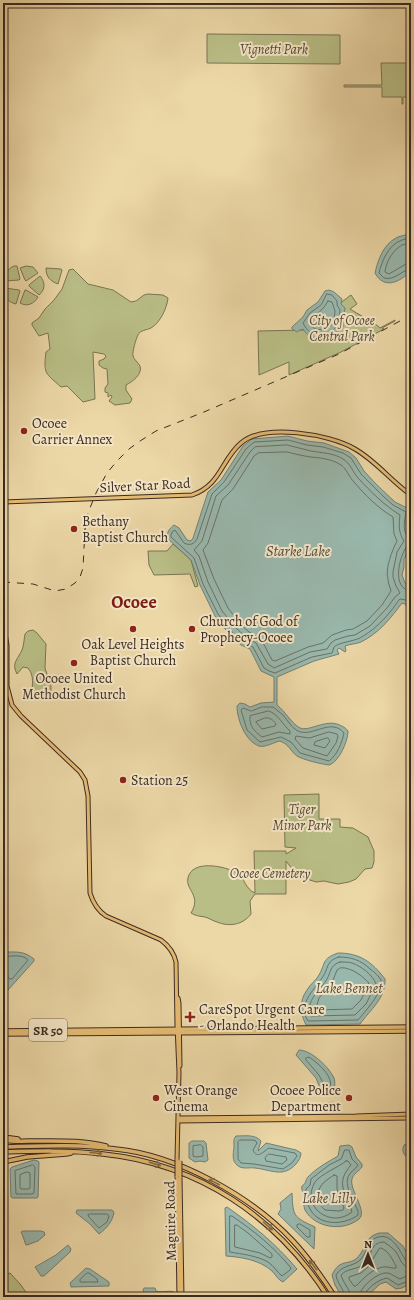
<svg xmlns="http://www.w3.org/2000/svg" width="414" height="1300" font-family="Alegreya,serif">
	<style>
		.green { fill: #b9be86; stroke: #7a7454 }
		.water { fill: #99b8ad; stroke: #738075 }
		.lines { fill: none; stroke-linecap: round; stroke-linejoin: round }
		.shore { stroke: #6a7268; stroke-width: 1 }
		.major-casing { stroke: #3b2b22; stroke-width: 5 }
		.highway-casing { stroke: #3b2b22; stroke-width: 5.5 }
		.major { stroke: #e6bc73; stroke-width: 3 }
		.highway { stroke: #e6bc73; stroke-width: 3.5 }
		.rail { stroke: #3b2b22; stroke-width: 1; stroke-dasharray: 7 7; stroke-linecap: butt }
		.major-bridge-casing { stroke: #3b2b22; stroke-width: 5; stroke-linecap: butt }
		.major-bridge { stroke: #e6bc73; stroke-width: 3 }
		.oneway { stroke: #886c46 }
		.poi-dot { fill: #8f2418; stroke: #f3e5c5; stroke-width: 1.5 }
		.labels { text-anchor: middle; stroke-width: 4; stroke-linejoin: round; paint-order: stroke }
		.shield { fill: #f3e5c5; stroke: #726353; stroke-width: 1 }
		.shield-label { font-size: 13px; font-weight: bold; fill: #3b2b22 }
		.park-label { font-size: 14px; font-style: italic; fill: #544836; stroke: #f3e5c5 }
		.poi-label { font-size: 14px; fill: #3b2b22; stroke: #f3e5c5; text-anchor: start }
		.street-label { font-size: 14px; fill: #3b2b22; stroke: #f3e5c5 }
		.water-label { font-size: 15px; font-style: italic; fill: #524e45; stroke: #f3e5c5 }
		.district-label { font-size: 18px; font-weight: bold; fill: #7a1f14; stroke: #f3e5c5 }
	</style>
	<rect width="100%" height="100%" fill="#ecd7a6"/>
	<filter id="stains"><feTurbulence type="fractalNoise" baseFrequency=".005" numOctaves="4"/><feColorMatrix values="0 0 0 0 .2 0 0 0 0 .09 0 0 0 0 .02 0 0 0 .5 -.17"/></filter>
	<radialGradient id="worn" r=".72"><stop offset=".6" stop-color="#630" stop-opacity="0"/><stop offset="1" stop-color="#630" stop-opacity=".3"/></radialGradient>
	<path class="green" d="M207 34 340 35V64L207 63Z
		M381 63H411V97H403V104H402V97H382V87H344V85H382Z
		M14 266H17L20 279 19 280 5 281C5 274 7 269 14 266Z
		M26 266 33 267 38 273 26 281 25 280 20 268Z
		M46 268 61 269 62 270 58 284C50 281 46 277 46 268Z
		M73 269 88 284 113 290 131 302 136 301 144 295 148 294 163 295 168 298C167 308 160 323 151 328 147 330 140 330 138 335 136 339 132 352 133 356 134 360 138 362 140 366 143 374 132 382 126 385V390L132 399 130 403 115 405 109 401 112 397 111 395 108 397V393L105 392V388L108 384 107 369 103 368 99 365V361L104 359 106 356 104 354 93 352 95 399 83 402 67 386 61 387C46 373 43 375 46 352L50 349 48 333 39 336 32 325V323L39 318 45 309 54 300 62 289 69 270Z
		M40 276C45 282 46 289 39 295L29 286V285Z
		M5 288 19 290 20 291 16 304C8 302 3 297 5 288Z
		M25 290H26L38 297C34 304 27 307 20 303Z
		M351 295 357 304 350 309C356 313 377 324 380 328L395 320V321L382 328 384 329 341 352 289 375V362L259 375 258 331 307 330 310 326Z
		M173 544 191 560 198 586 195 587 190 574 154 575 149 565 148 551H167Z
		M33 630 37 633 46 644 45 668 51 686V695L50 699C43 699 37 693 32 689 33 681 33 674 28 668L23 667 17 674C11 663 18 659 22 650 24 645 24 639 25 634L28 631Z
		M319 794V819H340V827L353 828 368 837 374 851V862L372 868 365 869 356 879 349 882 338 884 324 881 316 882 307 879 293 870 286 861V894H255L250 901 251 914C243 925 229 927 217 922 213 921 209 918 205 917 199 916 196 916 191 913 202 895 185 890 188 878 192 859 225 866 237 873 245 878 245 889 255 893L254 851H286V854L296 848 285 847 284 795Z
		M10 1273 21 1285 29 1297H6L4 1290 5 1275Z"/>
	<path class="water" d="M411 232V271C400 282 384 290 375 273 378 260 383 245 396 238 401 235 407 236 411 232Z
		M329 290 334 292 342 299 341 304 345 308C343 314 345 321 343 327 341 330 336 333 333 335 322 341 311 341 303 329L300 330 297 332 292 329V327L303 317 307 310 318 302 325 291Z
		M288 436 307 441 324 443 349 452 356 458 364 471 376 484 395 502 409 509 411 512 408 522 411 546 404 559V567L402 575 405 583 411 588V613L405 604 402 603C390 619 379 633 361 642 356 644 350 644 345 646L346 651 345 652 339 648 337 650 339 654 314 661 277 677V705C285 711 291 723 300 728 308 732 324 720 337 724 342 726 345 727 348 731 348 741 339 762 329 765 321 764 304 760 297 756 290 751 290 745 280 741 274 742 265 748 259 746 245 741 237 719 237 706L240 703 245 704 250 707 261 703 274 702V677L261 671 250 649 241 645 230 635 215 616 200 585 191 560 167 538C167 532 169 529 174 525L179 528 187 540 191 541 193 538 208 492 221 480 243 446 252 439Z
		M5 952C18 952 24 951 34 959V961L8 990 5 979 3 977V953Z
		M338 953C360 953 372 962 385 979 386 998 370 1010 360 1024L306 1025C300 1013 299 1001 307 990 310 984 316 981 319 975 326 963 321 959 338 953Z
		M299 1050C311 1050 329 1067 334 1078 337 1087 332 1096 323 1095L316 1078 296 1055Z
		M333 1102 341 1111H327L323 1110V1108L325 1104Z
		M236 1136C244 1136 255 1134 261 1141L258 1151 266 1143 296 1150 301 1153C301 1157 299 1160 296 1164 283 1178 272 1170 255 1168 249 1167 242 1170 237 1165 232 1161 233 1154 234 1148 234 1143 233 1139 236 1136Z
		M192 1141H204L206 1143 208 1160 205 1162 200 1161 195 1162 189 1158V1143Z
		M407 1144 411 1145V1159C404 1157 401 1151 404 1145Z
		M349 1145 352 1147 356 1157 362 1164V1167C359 1171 353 1174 352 1179 349 1189 368 1212 359 1219 343 1232 315 1228 305 1210 303 1205 304 1200 303 1195 303 1191 301 1189 302 1186 307 1183 305 1179 309 1176 318 1167 328 1162 338 1156L340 1146Z
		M34 1160 38 1161 39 1162 38 1197 37 1198H13L11 1197 10 1169 12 1167Z
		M292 1193C293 1216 293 1217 315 1227L314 1249 278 1214 281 1209 280 1203Z
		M227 1207C254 1226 275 1243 297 1269L296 1270 283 1282C278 1280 276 1275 272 1271 260 1260 241 1257 226 1256L225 1208Z
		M77 1210H112L114 1212C113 1221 106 1229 99 1234L90 1224 76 1213Z
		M23 1231H41L44 1232 45 1235 38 1241 27 1245H26L22 1234 21 1232Z
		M379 1233H388L403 1246 411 1262V1283L402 1288 396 1289 386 1282 380 1284 366 1297H342L335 1285 332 1275C340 1258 348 1266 357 1258 367 1248 363 1238 379 1233Z
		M68 1245 71 1249 70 1252 44 1276H41L35 1267 56 1255Z
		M86 1268 90 1269 109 1282V1286L71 1287 70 1283Z
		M144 1288H155L156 1291C163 1293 170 1290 174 1292L173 1297H148L144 1295 143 1290Z"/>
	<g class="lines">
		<path class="shore" d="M411 237C408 239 405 239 402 240 388 245 382 261 379 273L384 278C395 281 401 270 411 269
			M411 243C407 244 402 244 399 247 391 253 386 263 385 272L389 274 406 264 411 263
			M327 294 332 295 337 301V305L340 310 339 325C327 337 311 340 303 323L310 313 321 305Z
			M328 301 332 302 335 311 334 323C327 329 314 334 310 323 315 314 324 310 328 301Z
			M287 445C295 447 303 449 311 451 322 453 334 453 343 459 350 463 353 472 358 478 371 492 384 505 400 515 399 524 398 532 404 541L397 552 393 572V577L396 586 400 593 395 597 387 608 370 626 355 635 348 636 335 640 331 643 327 649 310 652 274 668 268 664 256 643 246 637 237 629 222 611 208 582 199 556 194 550 202 541 216 496 228 485 250 452 255 447Z
			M287 452C295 454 303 456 311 457 321 458 332 459 341 465 346 468 349 477 354 482 365 495 378 508 393 517L394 534 397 541C392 551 385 568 388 579 388 583 390 587 391 591L382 605 367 621 353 629 346 630 332 635 323 643 308 647 275 661 272 660 261 639 249 632 241 625 228 608 214 579 203 550 208 543 222 500 233 489 254 456 258 453Z
			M411 536H407C402 528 405 520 406 512L393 505 383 496 361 474 351 458 343 453 323 447 307 445 288 440 254 442 246 449 224 482 212 494 197 539C194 544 190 546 184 543L175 530 172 532 171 535V537L194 558 203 584 218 614 233 633 243 642 253 647 264 668 269 671 275 673 312 657 332 653C333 651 333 649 334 647 337 643 354 641 360 638 372 631 381 623 390 612 394 608 396 603 400 599L406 600 411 607
			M411 545 407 546C399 557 391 589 411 591
			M262 707H273C276 710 280 712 283 715 288 721 292 728 298 731 312 738 331 717 344 733 342 743 337 755 329 761L300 753 291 742 281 737 260 742 247 730 241 710 243 708 251 711Z
			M269 711C278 714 283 725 290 731V734L279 732 262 737C254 731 249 726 250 716Z
			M265 718C270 717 273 720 276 724L275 726 262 729 256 722Z
			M329 732 337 734 338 736 336 743 327 756 303 748 295 739 296 736 309 738Z
			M328 738 330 741 325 748 314 745 315 742Z
			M3 957C11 956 23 954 28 960L12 979H10L6 975H3
			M339 957C351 957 361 960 370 969 374 972 379 976 381 980 384 991 364 1013 358 1020L308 1021C297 1005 313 991 322 978 329 969 325 961 339 957Z
			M340 962C344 962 349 962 352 963 361 966 373 975 376 984L366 1004 355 1015 311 1016C304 1001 321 990 327 979 331 972 330 965 340 962Z
			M345 968C355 970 362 976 369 983L361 1000 352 1009 317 1010 316 1008 319 998 332 983 337 970 340 968Z
			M306 1058 309 1057C318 1063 336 1078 329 1090L326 1089 319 1075 306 1060Z
			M240 1140H253L256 1141 257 1143 253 1150C257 1160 264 1151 269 1148L295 1153 297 1156 292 1163 283 1169 254 1164 241 1163 238 1159V1142Z
			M201 1145 203 1147V1156L196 1157 193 1156V1146Z
			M345 1150H349L352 1159 358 1165C356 1169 351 1171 349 1175 343 1185 354 1201 358 1211V1215C343 1226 317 1226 309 1207 306 1202 307 1195 306 1189L310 1185 311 1179 329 1165 341 1159Z
			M269 1154 286 1157 287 1160 282 1164 266 1161 265 1158Z
			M346 1161H348L351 1165C334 1185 347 1192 352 1212 331 1229 300 1207 315 1182 321 1174 339 1167 346 1161Z
			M33 1165 35 1167 34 1193 32 1194H16L15 1171Z
			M27 1172 30 1173V1188L28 1189H21L20 1188V1175Z
			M334 1175 337 1176V1189L344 1208 343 1210 339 1211 325 1210C318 1204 315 1194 321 1186 323 1182 330 1178 334 1175Z
			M90 1214H107L109 1216 107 1222 99 1228 89 1217 88 1215Z
			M230 1216H232C254 1231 274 1247 291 1268L290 1270 282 1276C277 1272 274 1266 268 1262 258 1256 242 1254 230 1252Z
			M300 1224 310 1230V1237H307L297 1227V1225Z
			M235 1225H237L248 1233 272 1254V1257L270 1258 260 1253 235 1247Z
			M381 1248C389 1251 392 1259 396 1266V1268C392 1269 388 1266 383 1267 372 1269 364 1278 356 1286H354L349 1279V1277L361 1273 368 1267 379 1249Z
			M87 1273H89L97 1279 98 1282H80V1280Z
			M345 1297C344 1289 337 1283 336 1275 342 1265 351 1267 359 1261 365 1256 366 1248 370 1242 372 1240 375 1238 378 1237 392 1233 400 1251 406 1261L411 1263
			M351 1297C350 1289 343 1283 341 1275 347 1268 357 1270 364 1264 372 1256 370 1242 384 1242 388 1245 393 1248 396 1252 401 1259 401 1267 411 1268
			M359 1297C359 1288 376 1274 385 1273 390 1272 395 1277 400 1279L407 1276 411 1275
			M364 1297C365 1289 379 1279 387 1278L398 1285 411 1280"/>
		<defs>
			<path id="major" d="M3 502 192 495C221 485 221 460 241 443 264 423 330 434 355 449 376 461 391 481 411 495
				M3 622 7 645V686L12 705 21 716 80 772 85 780 88 796 90 893C93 903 97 910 106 916L161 940C169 946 174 953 176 962L177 1025 179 1073
				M178 998 179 1003 180 1066
				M179 1118 356 1116 411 1114
				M179 1121 411 1118
				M177 1160 179 1072
				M177 1176 179 1297
				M180 1177 182 1297"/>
			<path id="highway" d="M3 1031 411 1027
				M3 1034 411 1031
				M3 1137 18 1139
				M3 1140C15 1142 26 1141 37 1141 60 1141 84 1140 106 1146
				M3 1147C41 1146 78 1144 116 1149 177 1155 251 1196 293 1241 309 1258 322 1277 335 1297
				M3 1152C36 1151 70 1150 103 1154 199 1164 277 1217 328 1297
				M3 1162 27 1157 66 1154 71 1153"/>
		</defs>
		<use href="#major" class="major-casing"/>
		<use href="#highway" class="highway-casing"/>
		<use href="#major" class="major"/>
		<use href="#highway" class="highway"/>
		<path class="rail" d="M3 582 33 584 55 591 66 589 75 583 80 577 83 568 85 529 88 513 96 493 107 473 117 461 129 449 140 441 156 431 204 412 339 354 411 315"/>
		<defs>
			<path id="major-bridge" d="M177 1160V1176
				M180 1161V1177"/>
		</defs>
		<use href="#major-bridge" class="major-bridge-casing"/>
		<use href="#major-bridge" class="major-bridge"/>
	</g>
	<defs><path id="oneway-shaft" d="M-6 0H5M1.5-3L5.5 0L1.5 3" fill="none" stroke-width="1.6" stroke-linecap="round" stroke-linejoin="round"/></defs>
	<g class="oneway">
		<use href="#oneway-shaft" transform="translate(96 1153) rotate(5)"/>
		<use href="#oneway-shaft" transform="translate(155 1164) rotate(16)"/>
		<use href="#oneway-shaft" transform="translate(214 1182) rotate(-152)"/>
		<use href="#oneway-shaft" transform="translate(268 1226) rotate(41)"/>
		<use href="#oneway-shaft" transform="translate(313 1265) rotate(-127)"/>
	</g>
	<g class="poi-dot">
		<circle cx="24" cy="431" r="4"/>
		<circle cx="74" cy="529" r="4"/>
		<circle cx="133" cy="629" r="4"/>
		<circle cx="192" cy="629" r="4"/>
		<circle cx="74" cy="663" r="4"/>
		<circle cx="123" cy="780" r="4"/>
		<path d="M188 1011h4v4h4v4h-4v4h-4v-4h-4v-4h4z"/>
		<circle cx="156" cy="1098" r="4"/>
		<circle cx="349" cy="1098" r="4"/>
	</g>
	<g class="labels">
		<rect class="shield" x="29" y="1019" width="38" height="22" rx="3"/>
		<g class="shield-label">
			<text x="48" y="1035">SR 50</text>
		</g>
		<g class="park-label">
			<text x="274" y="54">Vignetti Park</text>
			<text x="342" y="325">City of Ocoee<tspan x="342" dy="16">Central Park</tspan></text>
			<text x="302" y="814">Tiger<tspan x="302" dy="16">Minor Park</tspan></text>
			<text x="270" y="878">Ocoee Cemetery</text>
		</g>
		<g class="poi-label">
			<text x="32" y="428">Ocoee<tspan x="32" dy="16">Carrier Annex</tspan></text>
			<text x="82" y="526">Bethany<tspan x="82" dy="16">Baptist Church</tspan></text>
			<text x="200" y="626">Church of God of<tspan x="200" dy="16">Prophecy-Ocoee</tspan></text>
			<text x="133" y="649" text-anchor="middle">Oak Level Heights<tspan x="133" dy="16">Baptist Church</tspan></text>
			<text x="74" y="683" text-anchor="middle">Ocoee United<tspan x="74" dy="16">Methodist Church</tspan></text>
			<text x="131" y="785">Station 25</text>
			<text x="199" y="1014">CareSpot Urgent Care<tspan x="199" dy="16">- Orlando Health</tspan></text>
			<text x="164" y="1095">West Orange<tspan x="164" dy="16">Cinema</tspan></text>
			<text x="341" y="1095" text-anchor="end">Ocoee Police<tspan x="341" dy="16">Department</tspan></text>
		</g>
		<g class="street-label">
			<text transform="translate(145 485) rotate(-3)" y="5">Silver Star Road</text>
			<text transform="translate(170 1221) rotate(-91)" y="5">Maguire Road</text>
		</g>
		<g class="water-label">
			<text x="298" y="556">Starke Lake</text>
			<text x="349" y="993">Lake Bennet</text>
			<text x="329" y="1203">Lake Lilly</text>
		</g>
		<g class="district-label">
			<text x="134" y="608">Ocoee</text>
		</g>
	</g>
	<rect width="414" height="1300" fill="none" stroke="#ecd7a6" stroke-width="16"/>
	<rect x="4" y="4" width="406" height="1292" fill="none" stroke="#3b2b22" stroke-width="2"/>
	<rect x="8" y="8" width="398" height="1284" fill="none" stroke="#3b2b22"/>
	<g transform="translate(368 1254)" stroke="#f3e5c5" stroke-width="3" paint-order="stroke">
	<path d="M0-3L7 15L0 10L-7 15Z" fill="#3b2b22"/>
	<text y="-6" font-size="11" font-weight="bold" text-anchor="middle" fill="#3b2b22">N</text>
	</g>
	<rect width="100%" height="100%" filter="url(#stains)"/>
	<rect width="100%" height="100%" fill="url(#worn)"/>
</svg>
